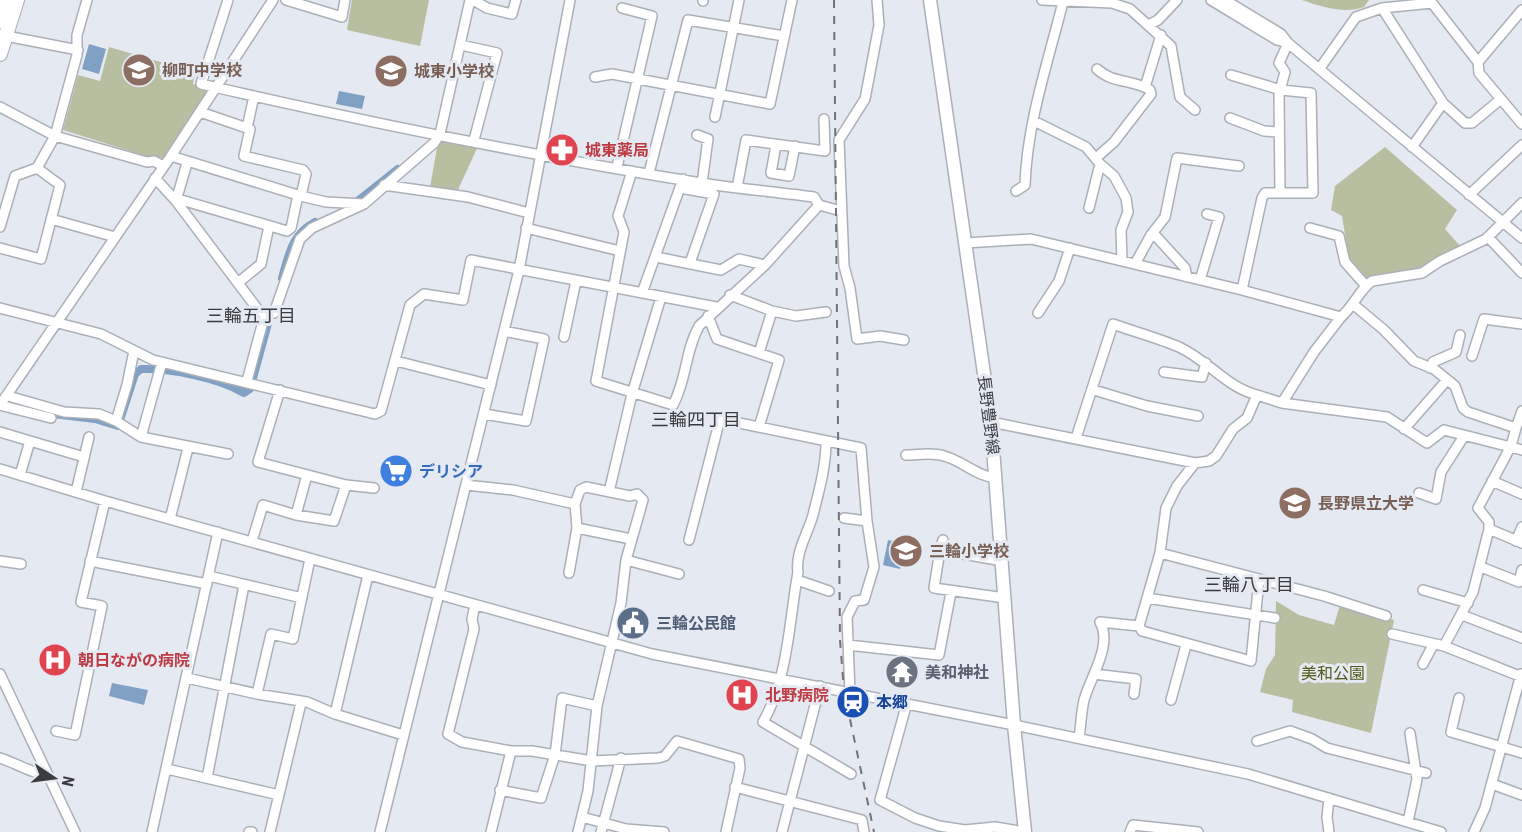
<svg xmlns="http://www.w3.org/2000/svg" width="1522" height="832" font-family="'Roboto Condensed','Noto Sans JP',sans-serif">
	<style>
		.green { fill: #b8bfa1 }
		.water { fill: #80a1c4 }
		.lines { fill: none; stroke-linecap: round; stroke-linejoin: round }
		.canal { stroke: #80a1c4; stroke-width: 8 }
		.minor-casing { stroke: #abb0b8; stroke-width: 12 }
		.major-casing { stroke: #abb0b8; stroke-width: 15 }
		.highway-casing { stroke: #abb0b8; stroke-width: 16 }
		.minor { stroke: #fff; stroke-width: 9 }
		.major { stroke: #fff; stroke-width: 12 }
		.highway { stroke: #fff; stroke-width: 14 }
		.rail { stroke: #707378; stroke-width: 2; stroke-dasharray: 8 8; stroke-linecap: butt }
		.labels { text-anchor: middle; stroke-width: 6; stroke-linejoin: round; paint-order: stroke }
		.education-label { font-size: 16px; font-weight: bold; fill: #785e54; stroke: #e4e9f2; text-anchor: start }
		.health-label { font-size: 16px; font-weight: bold; fill: #be3a42; stroke: #e4e9f2; text-anchor: start }
		.street-label { font-size: 16px; fill: #393b3f; stroke: #e4e9f2 }
		.shop-label { font-size: 16px; font-weight: bold; fill: #366cbe; stroke: #e4e9f2; text-anchor: start }
		.service-label { font-size: 16px; font-weight: bold; fill: #4e5e75; stroke: #e4e9f2; text-anchor: start }
		.worship-label { font-size: 16px; font-weight: bold; fill: #5b616d; stroke: #e4e9f2; text-anchor: start }
		.park-label { font-size: 16px; fill: #515c16; stroke: #e4e9f2 }
		.transit-label { font-size: 16px; font-weight: bold; fill: #164399; stroke: #e4e9f2; text-anchor: start }
		.neighbourhood-label { font-size: 18px; fill: #393b3f; stroke: #e4e9f2 }
	</style>
	<rect width="100%" height="100%" fill="#e4e9f2"/>
	<path class="green" d="M352 0H429L420 46 347 30Z
		M1302 0H1369L1364 7C1345 14 1321 7 1302 0Z
		M109 47 195 72 193 84 209 89 163 158 146 156 63 130 78 75 100 81Z
		M443 140 478 146 457 192 430 187 437 148Z
		M1385 147 1457 210 1445 229 1461 247C1425 267 1406 274 1365 281L1350 265 1342 216 1331 210 1335 186Z
		M1276 601 1299 615 1334 625 1340 605 1394 620 1371 733 1292 712 1293 700 1260 692 1266 669 1275 655Z"/>
	<path class="water" d="M89 44 106 49 99 74 82 69Z
		M339 91 365 96 362 109 336 104Z
		M888 540 906 544 900 569 883 565Z
		M112 683 148 690 144 705 109 696Z"/>
	<g class="lines">
		<path class="canal" d="M354 204 398 169
			M282 278C289 254 292 234 315 222
			M45 413 95 419 118 426 135 374 141 369C170 368 219 378 244 393L250 389 269 320"/>
		<defs>
			<path id="minor" d="M228 0 201 84C366 122 534 156 701 183 739 189 777 192 814 197L819 205 765 265 699 326C685 351 687 379 673 405L596 381 624 232 618 216 632 171
				M286 0 342 17 345 0
				M473 0 487 8 512 14 516 0
				M877 0 879 25 865 99 839 140 844 266 850 288 857 339 880 336 904 340
				M1042 0 1112 3 1130 9 1171 46 1180 97 1195 110
				M1211 0 1277 40 1288 43
				M1225 0 1281 34 1288 43 1522 238
				M703 1V0
				M1382 8 1443 103
				M1522 10 1478 62 1479 73 1522 124
				M1150 24 1158 20 1177 0
				M6 36 78 50
				M461 45 497 53 474 140
				M1320 68 1356 17 1382 8 1432 3 1478 62
				M595 77 612 74 770 104 792 0
				M1145 87 1161 35
				M0 107 55 136 147 162 154 161 163 166
				M200 112 250 129 244 156 303 170 306 174 301 196
				M715 117 739 0
				M1230 118 1264 131 1279 132
				M1034 121 1086 147 1100 164 1114 176 1126 198 1128 212 1121 230 1122 261
				M247 128 254 96
				M697 135 708 139 702 183
				M776 145 771 173 789 176 795 146
				M1412 147 1443 103 1465 123H1472L1501 99
				M171 156 301 196 326 202 364 204
				M1096 158 1114 142 1151 94 1150 90C1132 79 1113 84 1097 69
				M617 167 652 16 622 8
				M649 173 688 20 784 36
				M155 178 176 201 259 311 265 314 274 313 300 239 312 228 364 204 434 143 440 134 470 0
				M384 185 468 197 529 213
				M680 188 714 194 690 263
				M737 188 746 140 825 151 824 119
				M1016 191 1025 185C1027 123 1048 62 1063 2
				M1280 193 1279 94 1285 72 1279 63 1288 43
				M1469 195 1522 145
				M178 199 287 231 291 228 298 195
				M176 201 187 163
				M819 205 841 211
				M1089 208 1100 164
				M51 219 115 237
				M0 227 15 176 37 168 55 136 77 55V35L87 0
				M526 228 620 251
				M1310 228 1339 236 1345 262 1366 286
				M1153 233 1185 268 1187 277
				M1488 237 1522 273
				M965 243 1031 239 1242 290 1262 198 1265 193H1313L1311 93 1281 90 1231 75
				M0 248 41 259 60 185 37 168
				M656 257 721 270 739 259 765 265
				M1135 264 1151 235 1165 217 1177 158 1239 166
				M1200 280 1219 217 1207 214
				M239 282 261 264 269 226
				M642 293 683 179
				M730 295 772 311 796 316 826 312
				M1354 305 1384 330 1414 361 1434 369 1455 386 1463 408 1468 412 1516 428 1511 446 1478 508 1489 522V529L1473 592 1444 646 1522 677
				M0 308 101 334 153 360 375 414 381 411 410 305 424 294 463 300 471 260 716 307
				M1038 313 1059 281 1070 248
				M708 316 717 339 779 360 759 427
				M1341 317C1353 307 1360 289 1372 281L1422 273 1440 261 1486 239 1522 203
				M564 337 576 281
				M759 353 772 311
				M1472 356 1484 319 1522 324
				M396 361 491 385
				M1430 368 1433 362 1456 352 1460 335
				M1164 372 1202 377 1206 363
				M247 381 265 314
				M280 390 258 462 346 485 374 488
				M1094 390 1147 406 1198 416
				M8 396 64 412 99 414 116 421 141 437 228 454
				M1282 403 1387 417 1427 443 1444 430 1522 450
				M0 405 171 156 273 0
				M0 405 51 418
				M484 414 526 421 544 339 504 331
				M116 421 127 385 134 351
				M991 422 1195 463 1209 461 1216 456 1233 429 1247 418 1257 395 1282 403 1314 352 1341 317 1242 290
				M1516 428 1522 411
				M1404 429 1447 380
				M0 432 30 441 20 475
				M141 437 162 362
				M1076 438 1113 324C1135 332 1158 338 1179 347 1209 361 1226 387 1257 395
				M30 441 84 457
				M826 442C826 466 819 491 813 515 808 533 795 553 798 572 789 622 788 679 763 722L851 774
				M906 455C919 455 932 452 944 456 963 461 976 476 996 478
				M0 469 105 501 652 654 1014 725 1248 774 1441 832
				M1492 481 1522 494
				M466 485 513 490 575 504 577 528 569 573
				M76 492 89 437
				M609 492 632 394 661 297
				M1419 493 1436 499 1441 472 1464 436
				M575 504 580 490 586 487 630 496 637 494 643 500 626 560 621 603 597 706 588 791 578 832
				M296 515 307 475
				M844 518 867 521
				M170 519 188 448
				M577 528 631 539
				M1489 529 1522 543
				M689 540 720 419 861 448 867 521 874 567 864 600 855 601 847 617 850 692
				M943 540 940 550 1003 561
				M252 541 263 505 296 515 334 521 346 485
				M1516 541 1522 527
				M940 550 934 588 1005 598
				M1160 553 1324 596 1386 616
				M626 560 679 574
				M0 561 21 564
				M90 561 207 584
				M1481 567 1519 582 1522 570
				M209 576 302 598
				M797 580 829 591
				M1423 590 1468 603
				M1147 598 1275 618
				M475 605 472 619 474 629 448 734 462 742 511 751H532L592 761 658 758 665 756 677 741 739 759 740 768 726 832
				M1462 615 1522 638
				M1139 626 1160 553 1166 508 1177 486 1195 463
				M1392 634 1444 646
				M848 645 939 655 951 592
				M1423 664 1433 645
				M0 674 75 832
				M1094 674 1136 679 1134 694
				M187 678 257 694 307 702 335 714 403 735
				M257 694 271 634 293 639 310 559
				M1459 698 1451 732 1522 753
				M1171 700 1186 645
				M907 703 880 800 915 818 939 826 965 830 995 827 1025 832
				M335 714 368 575
				M56 731 75 735 102 606 81 602 105 501
				M1079 738C1081 726 1081 713 1084 700 1090 678 1113 645 1100 622L1139 626 1142 631 1251 661 1259 580
				M1257 741 1290 731 1312 739 1327 748 1426 773
				M0 758C11 761 38 776 46 774
				M167 769 279 795
				M207 778 244 585
				M1492 784 1522 795
				M735 787 862 820 864 832
				M500 790 541 798 555 755 562 698 597 706
				M582 817 626 829 664 832
				M1408 822 1417 779 1410 733
				M152 832 218 532
				M249 832H252
				M270 832 301 703
				M380 832 519 270 570 0
				M491 832 511 751
				M601 832 621 758
				M782 832 820 686
				M1130 832 1133 825 1198 832
				M1329 832 1327 817 1329 798
				M1474 832 1485 808 1521 674"/>
			<path id="major" d="M930 0 991 422 1014 725 1025 832"/>
			<path id="highway" d="M0 21 7 0
				M0 54 17 0"/>
		</defs>
		<use href="#minor" class="minor-casing"/>
		<use href="#major" class="major-casing"/>
		<use href="#highway" class="highway-casing"/>
		<use href="#minor" class="minor"/>
		<use href="#major" class="major"/>
		<use href="#highway" class="highway"/>
		<path class="rail" d="M834 0 840 640 844 691 874 832"/>
	</g>
	<defs>
		<symbol id="school-disc" viewBox="-11 -11 22 22"><circle r="9.5" fill="#8d6e63" stroke="#e4e9f2"/><path d="M0-5L7-2L0 1L-7-2ZM-4 1L0 2.5L4 1V4Q0 6-4 4Z" fill="#fff"/></symbol>
		<symbol id="pharmacy-disc" viewBox="-11 -11 22 22"><circle r="9.5" fill="#e0444e" stroke="#e4e9f2"/><path d="M-2-6h4v4h4v4h-4v4h-4v-4h-4v-4h4Z" fill="#fff"/></symbol>
		<symbol id="supermarket-disc" viewBox="-11 -11 22 22"><circle r="9.5" fill="#3f7fe0" stroke="#e4e9f2"/><path d="M-6-5.5h2.5l.6 2H6L4.5 2H-2.5L-4.4-4H-6ZM-1.5 3.2a1.3 1.3 0 1 0 .1 0ZM3 3.2a1.3 1.3 0 1 0 .1 0Z" fill="#fff"/></symbol>
		<symbol id="civic-disc" viewBox="-11 -11 22 22"><circle r="9.5" fill="#5c6f8a" stroke="#e4e9f2"/><path d="M-.6-6.5H3V-4.5H.6V-3L4-1V1h2V6H-6V1h2V-1L-.6-3ZM-1.2 2.5V6h2.4V2.5Z" fill="#fff"/></symbol>
		<symbol id="hospital-disc" viewBox="-11 -11 22 22"><circle r="9.5" fill="#e0444e" stroke="#e4e9f2"/><path d="M-5-5h3v3.5h4V-5h3V5h-3V1.5h-4V5h-3Z" fill="#fff"/></symbol>
		<symbol id="temple-disc" viewBox="-11 -11 22 22"><circle r="9.5" fill="#6b7280" stroke="#e4e9f2"/><path d="M0-6L5-2H3V0L6.5 2.5H4V6H1.5V3h-3V6H-4V2.5H-6.5L-3 0V-2H-5Z" fill="#fff"/></symbol>
		<symbol id="station-disc" viewBox="-11 -11 22 22"><circle r="9.5" fill="#1a4fb4" stroke="#e4e9f2"/><path d="M-3-6H3Q5-6 5-4V2Q5 4 3 4L4.5 6H3L1.5 4h-3L-3 6H-4.5L-3 4Q-5 4-5 2V-4Q-5-6-3-6ZM-3.5-4v3h7v-3ZM-3.5 1v1.5H-2V1ZM2 1v1.5H3.5V1Z" fill="#fff"/></symbol>
	</defs>
	<g fill-rule="evenodd">
		<use href="#school-disc" x="120" y="51" width="38" height="38"/>
		<use href="#school-disc" x="372" y="52" width="38" height="38"/>
		<use href="#pharmacy-disc" x="543" y="131" width="38" height="38"/>
		<use href="#supermarket-disc" x="377" y="452" width="38" height="38"/>
		<use href="#school-disc" x="1276" y="484" width="38" height="38"/>
		<use href="#school-disc" x="887" y="532" width="38" height="38"/>
		<use href="#civic-disc" x="614" y="604" width="38" height="38"/>
		<use href="#hospital-disc" x="36" y="641" width="38" height="38"/>
		<use href="#temple-disc" x="883" y="653" width="38" height="38"/>
		<use href="#hospital-disc" x="723" y="676" width="38" height="38"/>
		<use href="#station-disc" x="834" y="683" width="38" height="38"/>
	</g>
	<g class="labels">
		<g class="education-label">
			<text x="162" y="76">柳町中学校</text>
			<text x="414" y="77">城東小学校</text>
			<text x="1318" y="509">長野県立大学</text>
			<text x="929" y="557">三輪小学校</text>
		</g>
		<g class="health-label">
			<text x="585" y="156">城東薬局</text>
			<text x="78" y="666">朝日ながの病院</text>
			<text x="765" y="701">北野病院</text>
		</g>
		<g class="street-label">
			<text transform="translate(989 415) rotate(83)" y="6">長野豊野線</text>
		</g>
		<g class="shop-label">
			<text x="419" y="477">デリシア</text>
		</g>
		<g class="service-label">
			<text x="656" y="629">三輪公民館</text>
		</g>
		<g class="worship-label">
			<text x="925" y="678">美和神社</text>
		</g>
		<g class="park-label">
			<text x="1333" y="679">美和公園</text>
		</g>
		<g class="transit-label">
			<text x="876" y="708">本郷</text>
		</g>
		<g class="neighbourhood-label">
			<text x="251" y="322">三輪五丁目</text>
			<text x="696" y="426">三輪四丁目</text>
			<text x="1249" y="591">三輪八丁目</text>
		</g>
	</g>
	<g transform="translate(54 778) rotate(103)" stroke="#e4e9f2" stroke-width="4.5" paint-order="stroke">
	<path d="M0-4.5L10 22L0 15L-10 22Z" fill="#393b3f"/>
	<text y="-9" font-size="16" font-weight="bold" text-anchor="middle" fill="#393b3f">N</text>
	</g>
</svg>
